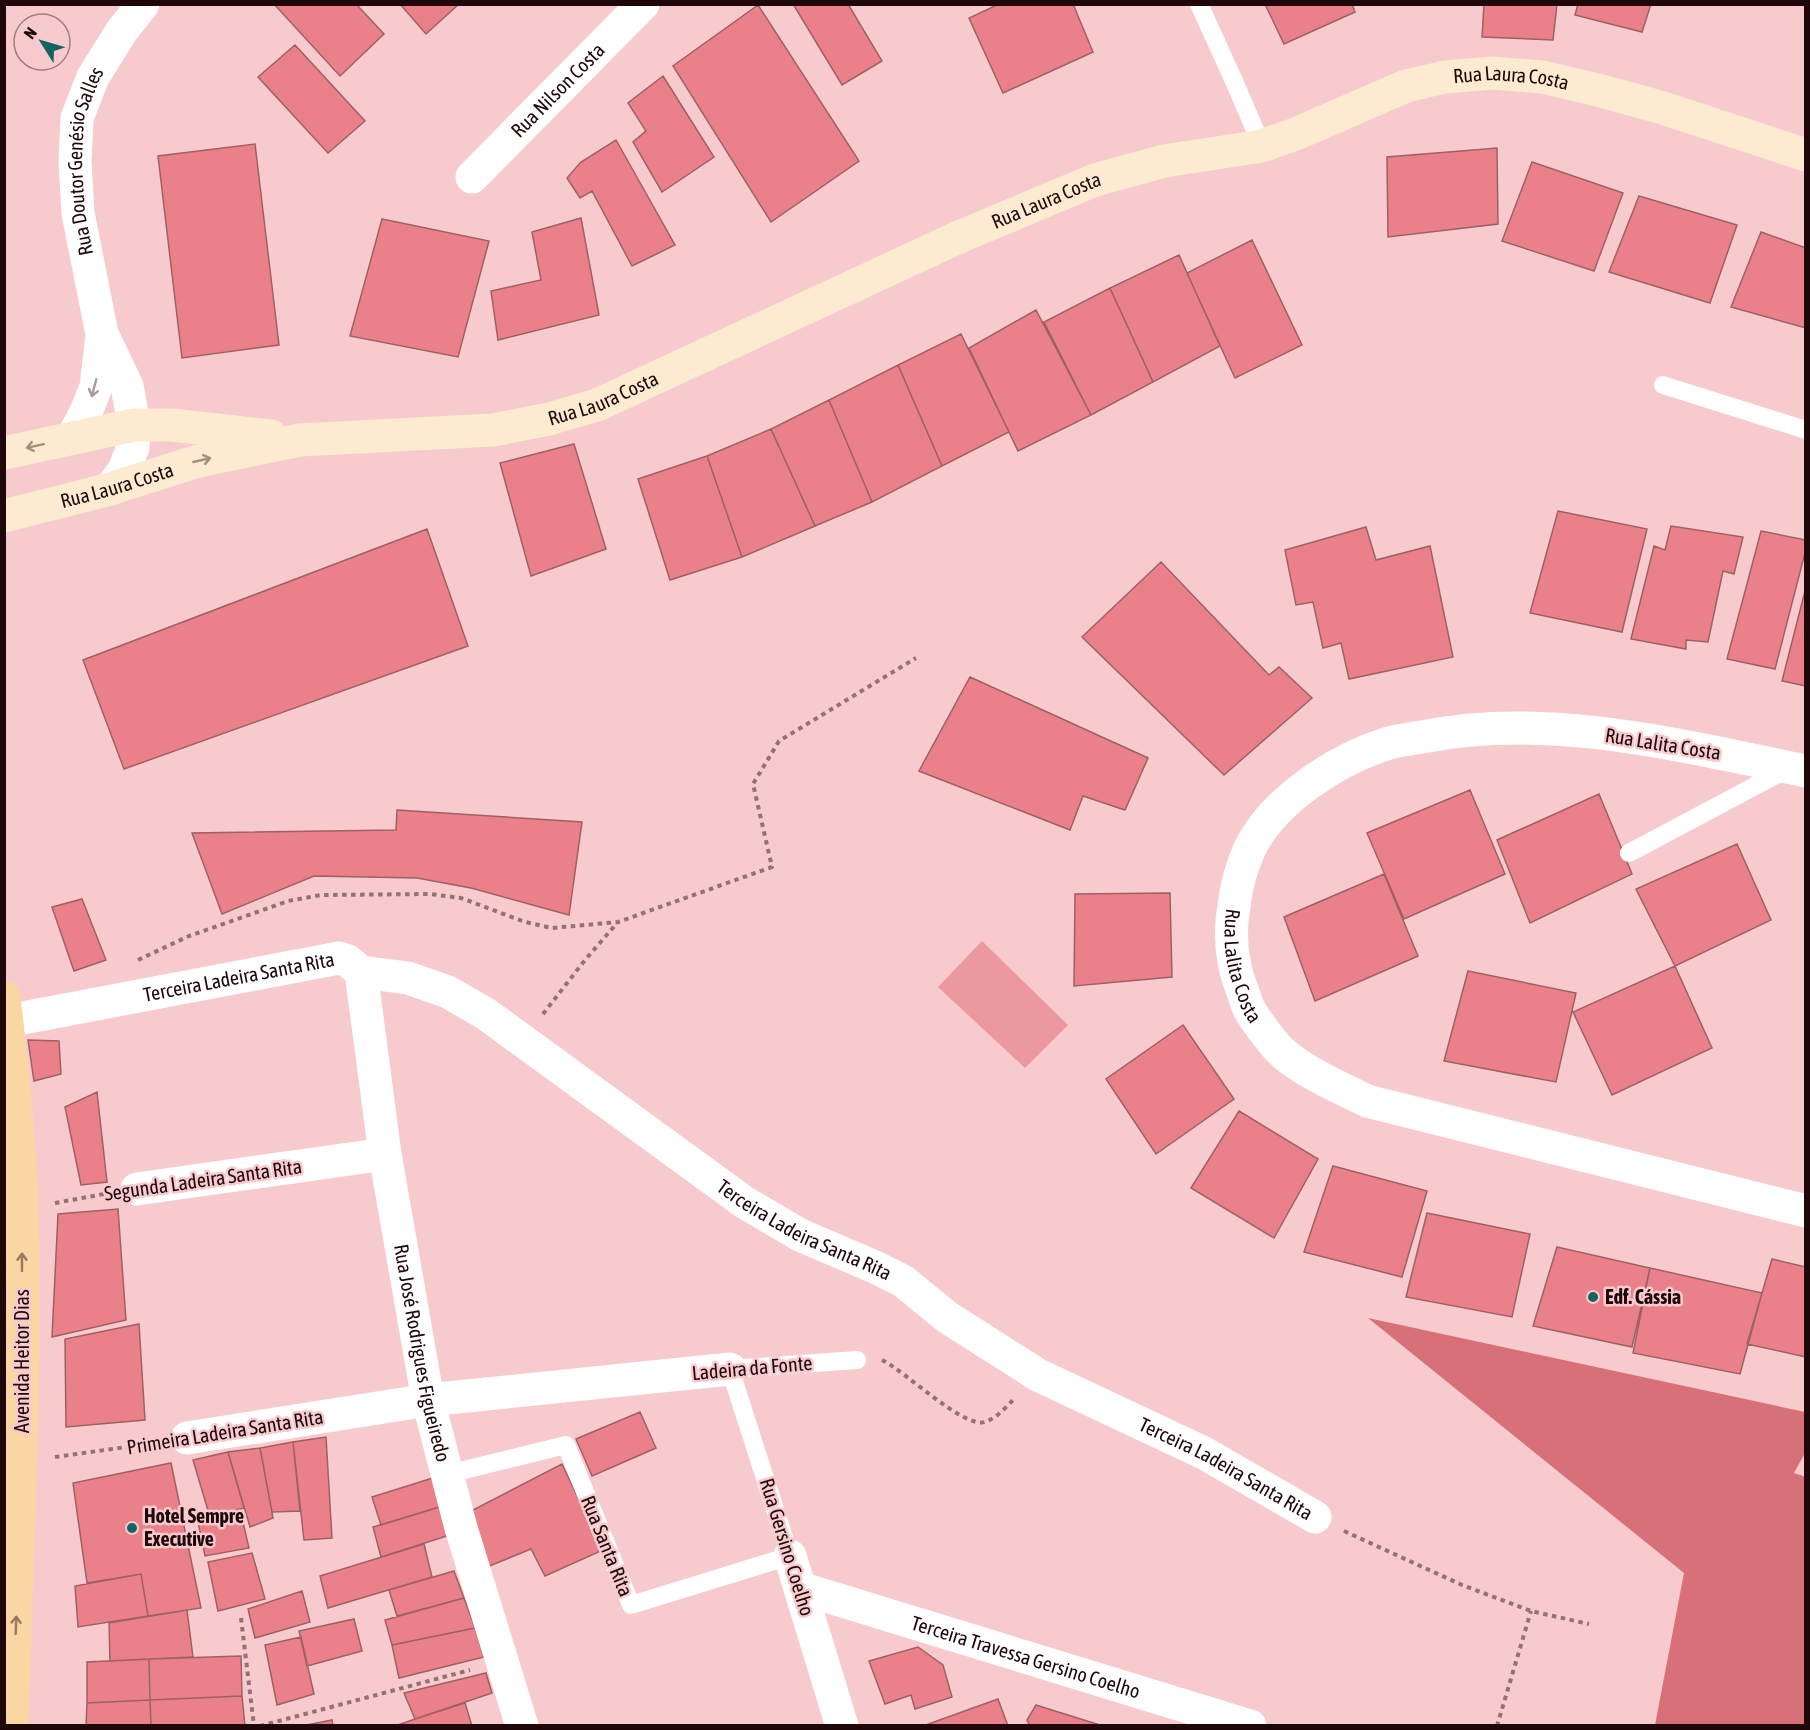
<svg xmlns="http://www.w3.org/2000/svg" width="1810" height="1730" font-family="'Asap Condensed',sans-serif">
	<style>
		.green { fill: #eb989e }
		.forest { fill: #d77079 }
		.building { fill: #ea818a; stroke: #9f6064; stroke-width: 1.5 }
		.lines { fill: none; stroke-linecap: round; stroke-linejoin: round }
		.path { stroke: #947174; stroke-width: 4; stroke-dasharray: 4.5 4.5; stroke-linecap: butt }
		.lane { stroke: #fff; stroke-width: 18 }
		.street { stroke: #fff; stroke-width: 33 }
		.secondary { stroke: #fcebd0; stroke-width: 33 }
		.primary { stroke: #fad6a2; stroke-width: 33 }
		.oneway { stroke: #a59c9d }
		.oneway2 { stroke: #a49081 }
		.oneway3 { stroke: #97795e }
		.poi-dot { fill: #136363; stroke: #f7cbcd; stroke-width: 2 }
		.labels { text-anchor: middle; stroke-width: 5; stroke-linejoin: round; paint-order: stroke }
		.street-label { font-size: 20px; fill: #1f070a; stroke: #f7cbcd }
		.poi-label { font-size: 20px; font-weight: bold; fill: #1f070a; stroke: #f7cbcd; text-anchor: start }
	</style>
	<rect width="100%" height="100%" fill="#f7cbcd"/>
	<path class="green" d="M982 941 1068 1025 1025 1068 938 987Z"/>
	<path class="forest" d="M1368 1318 1805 1412V1453L1794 1473 1806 1477 1805 1725H1655L1684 1573Z"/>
	<path class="building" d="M274 4H356L384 34 340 76Z
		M400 4H459L426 34Z
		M793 4H848L882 61 842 85Z
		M999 4H1073L1093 52 1003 93 969 18Z
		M1265 4H1352L1355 12 1284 44Z
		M1484 4H1557L1553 40 1482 37Z
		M1578 4H1651L1642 32 1575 15Z
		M758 5 859 161 771 222 673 66Z
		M295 45 365 121 328 153 258 77Z
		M663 76 714 157 662 192 633 142 646 131 628 103Z
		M616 140 675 245 632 266 592 191 580 198 567 178 581 162Z
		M255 144 279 345 182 358 158 156Z
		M1497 148 1498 224 1388 237 1387 157Z
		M1532 162 1623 193 1594 271 1502 241Z
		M1639 196 1737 225 1710 303 1609 272Z
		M581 218 599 315 498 340 491 291 541 280 532 232Z
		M382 219 489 241 458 357 350 336Z
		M1761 232 1806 248V328L1731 307Z
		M1252 240 1302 345 1235 378 1187 273Z
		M1179 255 1220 346 1153 382 1110 288Z
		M1110 288 1153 382 1091 415 1044 322Z
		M1036 310 1091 415 1018 451 969 348Z
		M961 334 1009 432 942 466 898 365Z
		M898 365 942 466 872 502 829 400Z
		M829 400 872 502 815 526 771 429Z
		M771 429 815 526 742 557 707 456Z
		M574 444 606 549 531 576 500 463Z
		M707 456 742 557 670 580 638 479Z
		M1558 511 1647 529 1622 632 1530 613Z
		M1671 526 1743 537 1734 574 1723 571 1708 642 1686 640V649L1631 639 1654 546 1665 550Z
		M1366 527 1376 560 1430 546 1453 657 1349 679 1341 643 1323 648 1313 602 1296 605 1285 550Z
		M427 529 468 646 124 769 83 660Z
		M1761 531 1806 540V549L1775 669 1727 659Z
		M1161 562 1269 675 1279 667 1312 698 1224 775 1082 637Z
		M1806 587V686L1782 681Z
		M970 677 1148 758 1125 810 1083 796 1070 830 919 771Z
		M1470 790 1505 874 1404 919 1367 833Z
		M1599 794 1632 874 1530 923 1497 840Z
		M397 810 582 822 569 915 471 888 417 878 314 876 222 914 192 833 396 830Z
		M1737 844 1771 920 1675 966 1636 889Z
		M1384 874 1418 956 1315 1001 1284 917Z
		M1170 893 1172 977 1074 986 1075 894Z
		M82 899 106 960 74 971 52 907Z
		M1675 966 1712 1048 1612 1095 1573 1012Z
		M1468 971 1576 993 1556 1082 1444 1061Z
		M1183 1025 1234 1099 1156 1154 1106 1079Z
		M28 1040 59 1041 61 1074 34 1081Z
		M97 1092 107 1182 81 1185 65 1107Z
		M1239 1111 1318 1159 1274 1238 1191 1188Z
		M1333 1166 1427 1191 1402 1277 1304 1252Z
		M118 1209 126 1320 52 1337 58 1214Z
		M1427 1213 1530 1234 1512 1317 1406 1297Z
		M1557 1247 1650 1268 1632 1347 1533 1326Z
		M1772 1259 1806 1267V1357L1747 1344Z
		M1650 1268 1762 1293 1740 1374 1633 1353Z
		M139 1324 145 1420 66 1427 65 1339Z
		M640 1412 656 1448 592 1476 576 1439Z
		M326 1437 332 1538 304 1540 293 1442Z
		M293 1442 300 1511 272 1512 260 1448Z
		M260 1448 273 1518 250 1527 228 1452Z
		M228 1452 244 1508 210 1517 193 1460Z
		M171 1463 201 1608 148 1616 141 1574 87 1583 73 1483Z
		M562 1464 603 1550 545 1576 531 1549 487 1567 469 1512Z
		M436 1477 446 1505 381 1525 372 1497Z
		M446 1505 453 1534 381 1557 373 1527Z
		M241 1514 249 1548 205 1556 198 1522Z
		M424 1544 432 1577 328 1608 320 1576Z
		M252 1553 265 1599 218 1611 208 1562Z
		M454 1571 464 1598 397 1616 389 1590Z
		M141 1574 148 1616 78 1627 75 1586Z
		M302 1591 310 1622 255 1638 248 1609Z
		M464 1598 475 1628 392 1645 385 1620Z
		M187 1610 193 1657 110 1661 109 1623Z
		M354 1619 362 1651 307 1666 299 1631Z
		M475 1628 484 1657 399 1678 392 1645Z
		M301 1637 314 1694 277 1705 265 1645Z
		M918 1647 943 1665 952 1697 915 1709 911 1695 885 1704 869 1661Z
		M241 1656 242 1696 150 1700 149 1659Z
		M149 1659 150 1700 87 1703V1662Z
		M486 1673 492 1693 415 1719 404 1693Z
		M242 1696 245 1726H151L150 1700Z
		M998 1699 1008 1726H923Z
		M150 1700 151 1726H86L87 1703Z
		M465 1703 472 1726H395L415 1719Z
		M1036 1705 1103 1726H1030L1027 1720Z
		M332 1720 333 1726H302Z"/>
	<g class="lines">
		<path class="path" d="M138 960 189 936 288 901 321 895 430 894 461 898 525 922 552 928 618 922 772 867 753 784 779 741 916 658
			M543 1014 585 960 618 922
			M55 1203 104 1194
			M882 1360C905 1371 964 1429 985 1422 997 1418 1006 1407 1014 1399
			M55 1457 155 1443
			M1344 1531 1462 1585 1531 1611 1589 1624
			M241 1618 254 1726
			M260 1726 470 1670
			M1497 1726 1531 1611"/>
		<path class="lane" d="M1199 4 1234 81 1262 146
			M1663 385 1806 430
			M1629 853 1789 768
			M448 1474 566 1445 631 1605 790 1556 730 1369 857 1360"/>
		<g class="street">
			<path id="s1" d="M472 177 643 4"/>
			<path d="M72 438 86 412 96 387 102 334"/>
			<path id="s2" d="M110 489 124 470 133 447 134 425 127 386 102 334 78 213 75 162 77 118 93 77 121 32 143 4"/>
			<path id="s3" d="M1806 771C1682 746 1548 711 1422 737 1410 739 1398 740 1386 744 1336 760 1274 800 1250 848 1242 866 1236 886 1234 906 1229 934 1231 960 1241 987 1244 994 1246 1002 1249 1009 1255 1019 1274 1046 1283 1053 1307 1074 1339 1087 1367 1101L1806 1211"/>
			<path id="s4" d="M361 972 385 1154 428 1400 461 1528 522 1726"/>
			<path id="s5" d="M7 1021 339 958 348 961 361 972 408 978 448 992 486 1014 744 1202 800 1235 877 1268 903 1281 947 1317 1038 1375 1204 1453 1315 1517"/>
			<path d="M137 1189 385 1154"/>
			<path d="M187 1438 428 1400 730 1369"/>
			<path d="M790 1556 842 1726"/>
			<path id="s6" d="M800 1588 1250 1726"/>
		</g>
		<g class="secondary">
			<path d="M4 453 134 425H172L271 436"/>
			<path id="s7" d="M4 516 110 489 198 461 300 440 493 430 549 419 597 405 959 237 1095 180 1164 161 1262 146 1298 133 1406 86 1445 77 1492 73 1542 77 1598 90 1663 108 1806 155"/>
		</g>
		<path class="primary" d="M4 997C12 1067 20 1138 22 1209 26 1381 17 1553 12 1726"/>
	</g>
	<defs><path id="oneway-shaft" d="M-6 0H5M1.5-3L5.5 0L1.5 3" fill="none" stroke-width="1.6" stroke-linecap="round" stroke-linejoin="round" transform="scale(1.5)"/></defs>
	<use class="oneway" href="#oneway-shaft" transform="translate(94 388) rotate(105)"/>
	<g class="oneway2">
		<use href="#oneway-shaft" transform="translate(35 446) rotate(168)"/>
		<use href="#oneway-shaft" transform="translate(202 460) rotate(-13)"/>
	</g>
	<g class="oneway3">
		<use href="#oneway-shaft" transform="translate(22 1262) rotate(-90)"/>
		<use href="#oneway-shaft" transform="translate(16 1625) rotate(-88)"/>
	</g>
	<g class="poi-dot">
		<circle cx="1593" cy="1297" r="6"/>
		<circle cx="132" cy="1528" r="6"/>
	</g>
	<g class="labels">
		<g class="street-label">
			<text dy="7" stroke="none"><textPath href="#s7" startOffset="1586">Rua Laura Costa</textPath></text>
			<text dy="7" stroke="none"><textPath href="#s1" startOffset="122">Rua Nilson Costa</textPath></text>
			<text dy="7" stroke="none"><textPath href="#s2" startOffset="344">Rua Doutor Genésio Salles</textPath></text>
			<text dy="7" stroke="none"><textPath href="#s7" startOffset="1100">Rua Laura Costa</textPath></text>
			<text dy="7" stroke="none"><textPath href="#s7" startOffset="614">Rua Laura Costa</textPath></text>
			<text dy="7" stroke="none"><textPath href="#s7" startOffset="117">Rua Laura Costa</textPath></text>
			<text transform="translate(1663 744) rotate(9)" y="7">Rua Lalita Costa</text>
			<text dy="7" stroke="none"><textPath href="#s3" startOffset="722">Rua Lalita Costa</textPath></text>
			<text dy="7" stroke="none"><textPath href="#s5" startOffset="236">Terceira Ladeira Santa Rita</textPath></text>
			<text transform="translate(203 1180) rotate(-8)" y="7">Segunda Ladeira Santa Rita</text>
			<text dy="7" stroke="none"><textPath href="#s5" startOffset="884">Terceira Ladeira Santa Rita</textPath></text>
			<text dy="7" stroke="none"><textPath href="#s4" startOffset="386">Rua José Rodrigues Figueiredo</textPath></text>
			<text transform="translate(22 1361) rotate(-90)" y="7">Avenida Heitor Dias</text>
			<text transform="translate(752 1368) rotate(-5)" y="7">Ladeira da Fonte</text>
			<text transform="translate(225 1432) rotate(-9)" y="7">Primeira Ladeira Santa Rita</text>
			<text dy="7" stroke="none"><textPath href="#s5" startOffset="1370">Terceira Ladeira Santa Rita</textPath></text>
			<text transform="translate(607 1546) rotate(68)" y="7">Rua Santa Rita</text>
			<text transform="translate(787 1547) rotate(73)" y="7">Rua Gersino Coelho</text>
			<text dy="7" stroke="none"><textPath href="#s6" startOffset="236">Terceira Travessa Gersino Coelho</textPath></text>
		</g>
		<g class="poi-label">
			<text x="1605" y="1304">Edf. Cássia</text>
			<text x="144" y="1523">Hotel Sempre<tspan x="144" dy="23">Executive</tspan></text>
		</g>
	</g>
	<rect width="1810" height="1730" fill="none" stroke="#1f070a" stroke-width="12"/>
	<g transform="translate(42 42) rotate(307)"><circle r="28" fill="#f7cbcd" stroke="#a17d7f" stroke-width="1.5"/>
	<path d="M0-4.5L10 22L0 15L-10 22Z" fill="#136363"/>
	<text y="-9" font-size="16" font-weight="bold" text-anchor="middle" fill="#1f070a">N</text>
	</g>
</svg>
